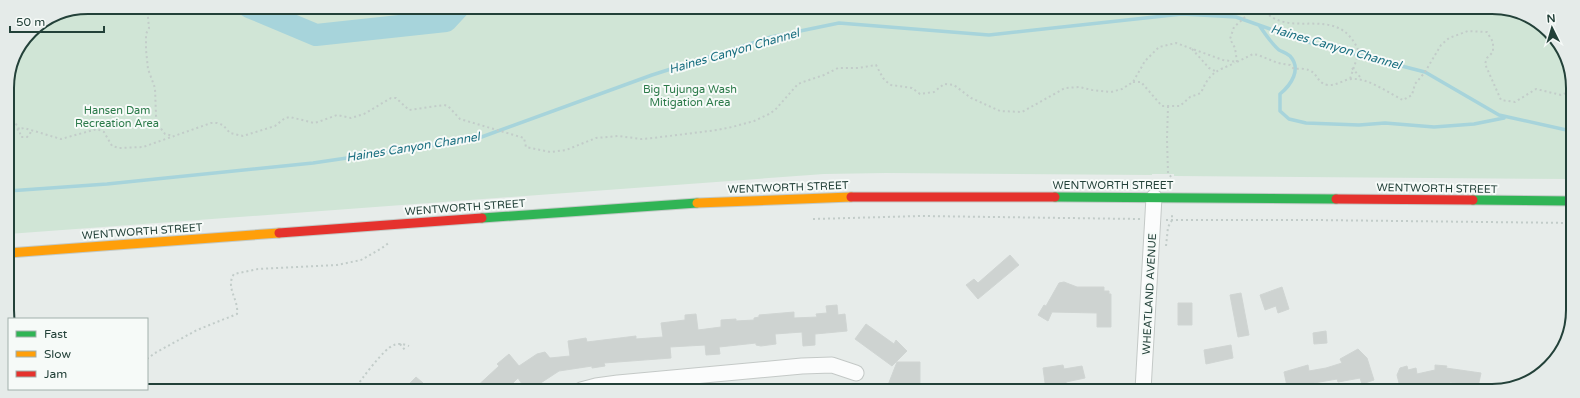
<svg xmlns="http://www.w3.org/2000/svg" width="1580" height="398" font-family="'Varela Round',sans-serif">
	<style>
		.green { fill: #d0e5d6 }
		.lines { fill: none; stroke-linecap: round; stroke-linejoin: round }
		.stream { stroke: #a7d4db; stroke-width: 3.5 }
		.river { stroke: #a7d4db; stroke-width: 22 }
		.building { fill: #ced3d1; stroke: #d0d5d3 }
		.street-casing { stroke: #c4c9c7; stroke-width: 17 }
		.fast-casing { stroke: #c3cac7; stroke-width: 11 }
		.slow-casing { stroke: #c3cac7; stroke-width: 11 }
		.jam-casing { stroke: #c3cac7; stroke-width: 11 }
		.path { stroke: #c2ccc9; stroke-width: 2; stroke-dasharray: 2 3; stroke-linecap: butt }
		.street { stroke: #fbfcfc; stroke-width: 15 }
		.fast { stroke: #30b455; stroke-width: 9 }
		.slow { stroke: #ff9f0a; stroke-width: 9 }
		.jam { stroke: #e5322d; stroke-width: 9 }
		.labels { text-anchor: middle; stroke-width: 4; stroke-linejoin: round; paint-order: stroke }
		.park-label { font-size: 11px; fill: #2b7a49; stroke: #f6faf8 }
		.street-label { font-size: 11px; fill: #234139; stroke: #f6faf8 }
		.water-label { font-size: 12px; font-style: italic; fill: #1a6f80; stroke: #f6faf8 }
		.rim { fill: none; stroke: #234139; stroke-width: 2 }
	</style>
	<rect width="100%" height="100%" fill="#e7ecea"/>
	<path class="green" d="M88 7 1508 9 1549 31 1571 72V179L1174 176V174H1152V175L886 173 824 174 8 234 7 83 13 57 31 31 57 13Z"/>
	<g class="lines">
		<path class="stream" d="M1259 25C1265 34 1271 43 1279 50 1283 52 1287 53 1290 56 1302 69 1291 85 1280 94V111L1289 119 1306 123 1359 125 1385 123 1434 127 1474 124 1504 118
			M8 191 107 184 313 163 476 139 652 75 771 37 839 23 989 35 1182 14 1236 17 1304 41 1425 72 1499 115 1571 131"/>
		<path class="river" d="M249 7 316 35 446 21 459 7"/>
	</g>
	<path class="building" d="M1010 255 1019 265 978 299 966 285 974 279 978 283Z
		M1064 282 1077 287H1104V291H1109V294H1111V327H1097V313L1052 312 1048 321 1038 315 1044 305 1046 306 1059 283Z
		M1282 287 1289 309 1278 313 1276 306 1265 310 1260 295Z
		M1241 293 1249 335 1238 337 1230 295Z
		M1178 303H1192V325H1178Z
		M837 305 838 315 845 314 847 331 815 334V345L803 346 802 332 775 334 776 344 761 346 756 345V343L719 347 720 354 706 355 705 345 670 347 671 358 604 363 605 366 592 368V366L559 371 530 390H526L518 378 506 390H473L499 366 497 364 509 354 519 366 537 354 545 352 550 358 570 356 568 341 586 338 587 342 636 336V339L663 337 661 323 685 320V315L696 314 698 330 721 327V320L736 319V321L754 320V318L759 317V315L794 312V318L817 317 816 314 827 313 826 306Z
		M866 324 894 344 896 340 907 351 892 366 855 339Z
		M1326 331 1327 343 1314 344 1313 333Z
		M1231 345 1233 358 1206 364 1204 350Z
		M1358 349 1367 358 1374 380 1362 384 1360 378 1338 382 1337 379 1314 383 1316 391H1288L1284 372 1308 365 1309 371 1326 368 1342 363 1340 359Z
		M897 362H920V390H902L888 385Z
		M1063 365 1064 369 1082 366 1085 378 1066 382 1067 390H1046L1043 368Z
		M1435 365 1447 366 1446 368 1481 373 1478 387 1450 382V391H1439V386L1418 391H1401L1397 375 1400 368 1407 366 1408 370 1416 368 1417 374 1435 370Z
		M416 377 423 383 417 390H403Z"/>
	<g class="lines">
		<defs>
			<path id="street" d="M581 390 596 386 618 383 802 366 832 365 856 373
				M1143 390 1154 197"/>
			<path id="fast" d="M1055 197 1336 199
				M1473 200 1571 201
				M482 218 697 203"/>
			<path id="slow" d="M697 203 851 197
				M8 253 279 233"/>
			<path id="jam" d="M851 197H1055
				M1336 199 1473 200
				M279 233 482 218"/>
		</defs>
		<use href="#street" class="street-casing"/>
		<use href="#fast" class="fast-casing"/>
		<use href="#slow" class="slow-casing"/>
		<use href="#jam" class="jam-casing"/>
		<path class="path" d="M147 7 149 28 146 34V50L148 69 155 88 156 116 159 126 165 134 173 136
			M1262 8C1289 43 1338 0 1359 52L1350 79
			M1192 49 1209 68 1215 71
			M1237 62 1235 48 1230 39 1234 27 1243 19 1253 8
			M1352 68 1361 78
			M1133 82H1141L1162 106H1180L1190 97 1201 93C1209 73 1216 71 1235 63
			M1168 106 1167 139 1168 173 1172 178V181
			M7 121 11 120 18 126 21 137H27L30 134 31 130
			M7 132 24 128 61 139 97 129 104 132 112 146 119 148 143 147 211 123H217L223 125 230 133 243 136 275 126 285 118 290 117 314 123 318 122 337 115 351 118 364 114 391 98H396L409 110 444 105 448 106 460 119 524 138 526 147 550 152 566 150 596 138 618 136 641 139 653 138 717 130 732 127 754 121 769 114 775 110 798 84 803 82 824 75 838 68H858L876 65 883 78 887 82 891 85 912 88 920 94 934 92 944 84 954 85 971 98 1000 111 1022 112 1065 88 1079 87 1092 90 1111 92 1122 89 1133 82 1145 61 1159 47 1176 43 1223 60 1237 62 1253 54 1258 55 1278 63 1290 65 1294 69C1321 66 1313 83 1328 85 1337 86 1344 79 1352 79 1369 78 1388 93 1403 100L1412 95 1415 84 1425 72 1441 45 1449 38 1468 31 1487 32 1493 42V52L1487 58 1485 64 1501 100 1515 102 1536 89 1561 95 1571 91
			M813 219 921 216 1140 219
			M1166 220H1313L1571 223
			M1166 246 1168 227 1172 220V213
			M400 344 405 350
			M147 359 155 353 197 330 237 314C239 299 225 288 234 274L258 269 337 265 361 260 382 248 390 242
			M354 390C361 380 384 348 394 345 399 343 404 344 409 346"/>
		<use href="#street" class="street"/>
		<use href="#fast" class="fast"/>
		<use href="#slow" class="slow"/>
		<use href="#jam" class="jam"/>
	</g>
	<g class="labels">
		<g class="park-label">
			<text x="690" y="93">Big Tujunga Wash<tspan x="690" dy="13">Mitigation Area</tspan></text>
			<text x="117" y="114">Hansen Dam<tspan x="117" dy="13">Recreation Area</tspan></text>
		</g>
		<g class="street-label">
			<text x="1113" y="189">WENTWORTH STREET</text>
			<text transform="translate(788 187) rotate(-2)" y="4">WENTWORTH STREET</text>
			<text transform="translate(1437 188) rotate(1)" y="4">WENTWORTH STREET</text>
			<text transform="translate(465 207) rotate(-4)" y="4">WENTWORTH STREET</text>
			<text transform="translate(142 231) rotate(-4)" y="4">WENTWORTH STREET</text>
			<text transform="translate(1149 294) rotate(-87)" y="4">WHEATLAND AVENUE</text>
		</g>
		<g class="water-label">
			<text transform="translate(1336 47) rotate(16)" y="4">Haines Canyon Channel</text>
			<text transform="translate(734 51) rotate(-16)" y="4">Haines Canyon Channel</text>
			<text transform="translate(413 147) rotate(-9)" y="4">Haines Canyon Channel</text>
		</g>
	</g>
	<path d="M0 0H1580V398H0ZM88 14H1492A74 74 0 0 1 1566 88V310A74 74 0 0 1 1492 384H88A74 74 0 0 1 14 310V88A74 74 0 0 1 88 14Z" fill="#e5ebe9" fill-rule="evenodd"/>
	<path class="rim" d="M88 14H1492A74 74 0 0 1 1566 88V310A74 74 0 0 1 1492 384H88A74 74 0 0 1 14 310V88A74 74 0 0 1 88 14Z"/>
	<rect x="8" y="318" width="140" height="72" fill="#f6faf8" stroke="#a2b0ac"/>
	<rect x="16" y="331" width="20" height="6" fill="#30b455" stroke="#a2b0ac"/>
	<text x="44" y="338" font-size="12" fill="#234139">Fast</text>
	<rect x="16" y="351" width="20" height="6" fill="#ff9f0a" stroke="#a2b0ac"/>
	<text x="44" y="358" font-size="12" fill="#234139">Slow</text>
	<rect x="16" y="371" width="20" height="6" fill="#e5322d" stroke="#a2b0ac"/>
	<text x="44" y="378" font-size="12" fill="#234139">Jam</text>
	<g transform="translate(1552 28) rotate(355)" stroke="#f6faf8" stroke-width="3" paint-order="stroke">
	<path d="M0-3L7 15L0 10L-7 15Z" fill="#234139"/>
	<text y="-6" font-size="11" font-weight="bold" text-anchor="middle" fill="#234139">N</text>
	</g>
	<path d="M10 26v6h94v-6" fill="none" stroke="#234139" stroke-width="2"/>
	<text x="16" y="26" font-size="12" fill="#234139" stroke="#f6faf8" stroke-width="3" paint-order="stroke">50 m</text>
</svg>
